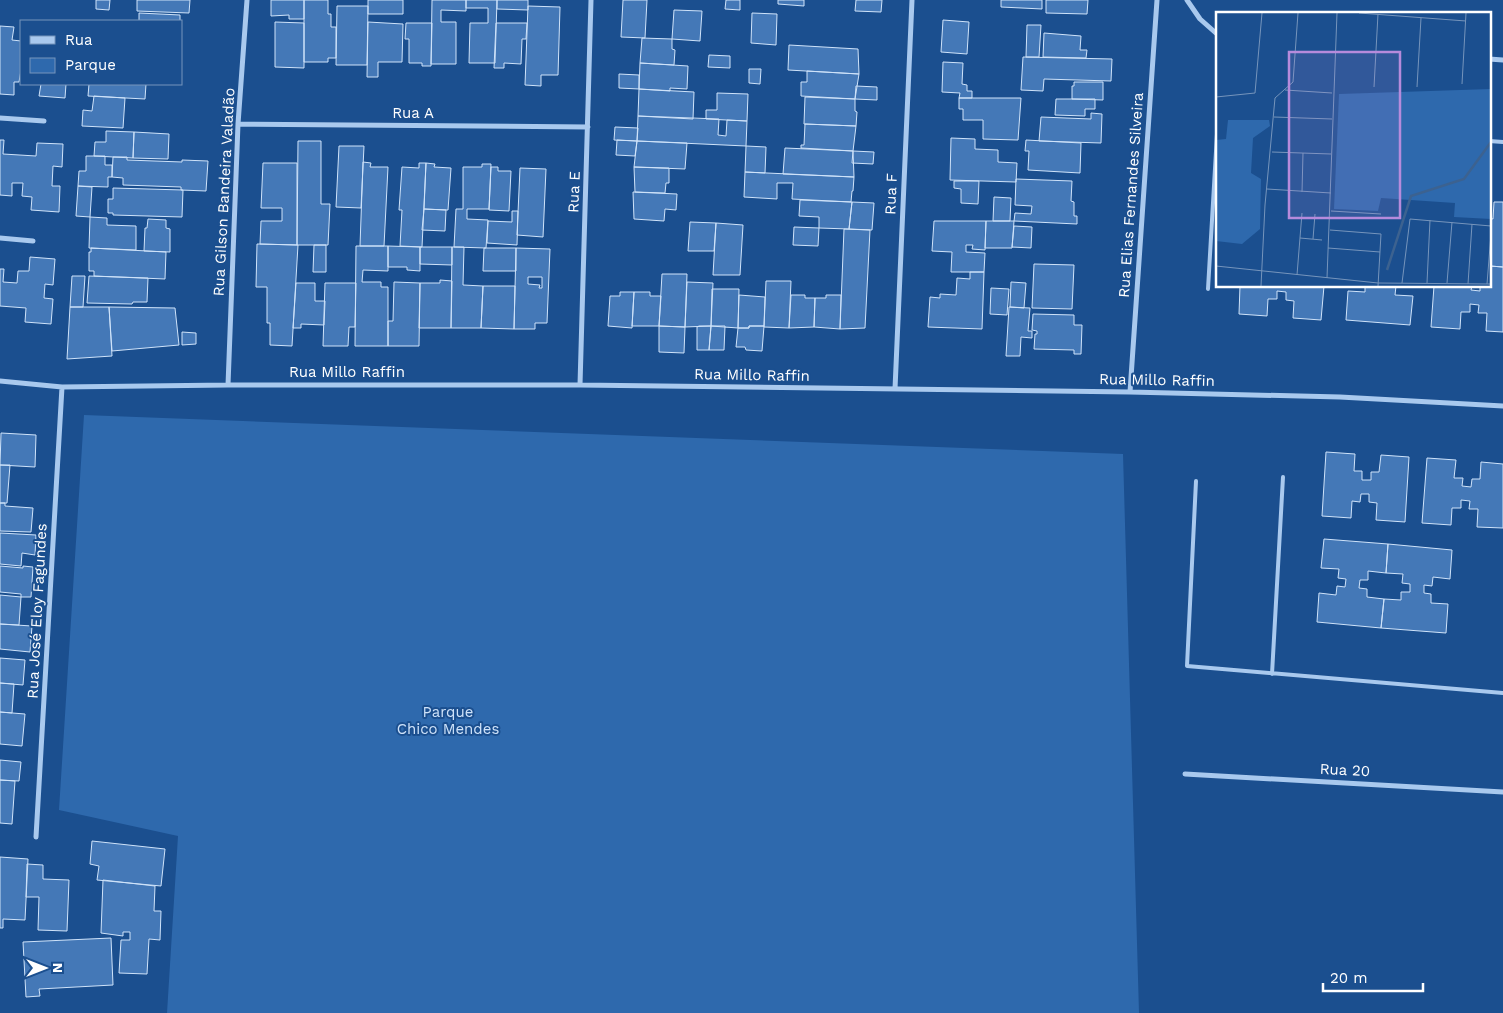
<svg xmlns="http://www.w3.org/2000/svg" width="1503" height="1013" font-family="'Work Sans',sans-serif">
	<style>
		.green { fill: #2e69ad }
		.building { fill: #4478b7; stroke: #cfe3fa; fill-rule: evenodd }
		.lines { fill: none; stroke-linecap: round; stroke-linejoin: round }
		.lane { stroke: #a9c9ee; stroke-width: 4 }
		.street { stroke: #a9c9ee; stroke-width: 5 }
		.labels { text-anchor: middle; stroke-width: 4; stroke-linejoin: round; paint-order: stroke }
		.street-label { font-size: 15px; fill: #fff; stroke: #1b4f8f }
		.park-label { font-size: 15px; fill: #cfe3fa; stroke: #1b4f8f }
		.inset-river { fill: none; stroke: #3c6290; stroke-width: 2.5 }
		.inset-road { fill: none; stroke: #7695bc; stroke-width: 1 }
		.view { fill: #b68bdc; fill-opacity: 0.15; stroke: #b68bdc; stroke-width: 2.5 }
		.inset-edge { fill: none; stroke: #fff; stroke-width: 2.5 }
	</style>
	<rect width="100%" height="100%" fill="#1b4f8f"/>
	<path class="green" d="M84 415 1123 454 1139 1013H167L178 836 59 810Z"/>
	<path class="building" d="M96 0H110L109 10 96 9Z
		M137 0H190L189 13 137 11Z
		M271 0H304V19H289V15L271 16Z
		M304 0H328V14H331V27H336V58H328V62H304Z
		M368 0H403V14H368Z
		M432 0H466V11L441 10V22H456V64H431Z
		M466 0H497L495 63H469L470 23H488V8H466Z
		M497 0H528V10L497 9Z
		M623 0H647L645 38 621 37Z
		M726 0H740V10L725 9Z
		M778 0H804V6L778 4Z
		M856 0H882L881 12 855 11Z
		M1001 0H1042V9L1001 7Z
		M1046 0H1088L1087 14 1046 13Z
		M337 6H368L367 65H336Z
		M528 6 560 7 558 75H541V86L525 85Z
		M674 10 702 11 700 41 672 39Z
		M139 13 180 15V21H139Z
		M752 13 777 14 776 45 751 43Z
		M943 20 969 22 967 54 941 52Z
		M275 22 304 23V68L275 67Z
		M368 22 403 24 402 62H378V77H367Z
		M406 23H432L431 66H422V63H409V39H405Z
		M496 23H527L526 39H522L521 64 504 63V68H494Z
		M1027 25H1041L1039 57H1026Z
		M0 26 14 27 12 40 21 41V70L19 82H14V95L0 94Z
		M1044 33 1081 36 1080 50H1087L1086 58 1043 57Z
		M642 38 672 39V49L675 50 674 65 640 63Z
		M789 45 858 49 859 74 788 70Z
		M709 55 730 56V68L708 67Z
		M1023 57 1112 59 1111 81 1044 79 1043 91 1021 90Z
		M943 62 963 63 962 84 967 85V91H972V98H959L960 93 942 92Z
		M640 63 688 66 687 89 670 88V91L639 89Z
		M749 69H761L760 84 749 83Z
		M807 71 859 74 855 99 801 96V82H807Z
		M619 74 639 75V89L619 88Z
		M1074 82H1103V100L1072 99V86H1074Z
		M41 84H66L65 98 39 96Z
		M89 84H146L145 99 88 96Z
		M856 86 877 87V100L855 99Z
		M639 89 694 92 693 119 638 116Z
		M717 93 748 94 747 121 706 119V110H717Z
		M94 96 125 98 123 128 82 126 83 110 92 111Z
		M805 97 855 99V111L857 112 856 126 804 124Z
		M959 98H1021L1018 140 983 139V120H963V109H959Z
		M1056 99H1095V109H1085V116L1055 115Z
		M1091 113 1102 114 1101 143 1039 141 1041 117 1091 119Z
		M638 116 719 119 718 135 726 136 727 120 747 121 746 146 637 141Z
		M805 124 856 126 853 151 801 148V145H804Z
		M615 127 638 128 637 141 614 140Z
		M106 131 134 132 133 158 94 156 95 142H106Z
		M134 132 169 134 168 159 133 158Z
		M951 138 975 139V149L998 150V162L1017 163 1016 182 950 180Z
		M0 140H4L3 154 36 156 37 143 63 144 62 167 53 166 52 186H60L59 212 31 210 32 197 22 196 23 183H12V196L0 195Z
		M617 140 637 141 635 156 616 155Z
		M1026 140 1081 143 1080 173 1028 170 1029 151H1025Z
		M298 141H321V204H330L328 245H297Z
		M637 141 687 143 685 169 634 167Z
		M339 146H364L361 208 336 207Z
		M746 146 766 147 765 173 745 172Z
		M785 148 853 151 854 177 783 174Z
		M853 151 874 152 873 164 852 163Z
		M86 156H105V165H112V177H108V187L78 186 79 171H86Z
		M113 157H127V160L182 162V160L208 161 206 191 181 190V187L123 185V178L112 177Z
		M363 162 371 163 370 167H388L384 246H360Z
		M263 163H297V245L260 244 261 221H282V208H261Z
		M419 163H426L422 247 400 246 402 210H399L402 167 419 168Z
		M426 163 435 164 434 167 451 168 448 210 424 209Z
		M482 164H491L489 209H467V219L488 220 486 248 454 247 456 209H463V167H482Z
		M491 167H498V171H511L509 211 489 210Z
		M634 167 669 168V183H666L665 193 635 192Z
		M520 168 546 169 543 237 517 235Z
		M745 172 854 177 853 191H852L851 202 792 199 793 183H777V199L744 197Z
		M1016 179 1072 181 1071 201 1074 202V216H1077V224L1014 221 1015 213 1031 214 1032 206 1015 205Z
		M954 181H979L978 204 961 203V189L954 188Z
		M78 186 92 187 90 217 76 216Z
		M113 188 183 190 182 217 113 215V213H108V199H113Z
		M633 192 677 194 676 210 665 209 664 221 634 219Z
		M994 197 1011 198 1010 221H993Z
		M800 200 852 202 849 229 819 228V217L799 216Z
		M852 202 874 203 872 230 849 229Z
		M1494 202H1503V267L1490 266 1491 249H1489V218L1493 219Z
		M424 209 446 210 445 231 422 230Z
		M512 211H518L517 245 487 243 488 221 512 222Z
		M90 217 107 218V225L136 226V250L89 248Z
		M148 219 166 220V228L170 229V252L144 251 145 228H147Z
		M934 221H986L985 250 972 249 973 245H966V252L985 253 984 272H951L952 252 932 251Z
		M986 221H1014L1012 248H985Z
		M690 222 716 223 714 251H688Z
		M716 223 743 225 740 275H713Z
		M1014 226 1032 227 1031 248 1012 247Z
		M794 227 819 228 818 246 793 245Z
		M844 229 870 230 865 328 840 329Z
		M257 244 298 245 292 346 270 345V323H267V287H256Z
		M314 245H326V272H313Z
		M356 246H388V271L363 270 362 282H381V287H388V346H355Z
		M388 246 420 247V271L407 270V267H388Z
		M420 247H452V265L420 264Z
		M452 247H464L463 285 483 286 481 328H451Z
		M91 248 166 252 165 279 94 276V271H89V252H91Z
		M484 248H516V271H483Z
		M516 248 550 249 547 323H535V329H514ZM528 277H542V288H539L540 285 528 284Z
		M30 257 55 259 53 285 45 284 44 298 53 299 51 324 25 322 26 308 0 306V269H4L3 282 17 283 18 271H29Z
		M1034 264 1074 265 1072 309 1032 308Z
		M1490 266 1503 267V332L1486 331 1487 313H1478L1479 305 1470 304V312H1461L1460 329 1431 327 1434 286H1472L1471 290 1480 291V286H1489Z
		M970 272H984L982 329 928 327 930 297 940 298V294L956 295 957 278 970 279Z
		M662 274H687L685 327 659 326Z
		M72 276H85L83 307H70Z
		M89 276 148 278 147 302H133L132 304 87 303Z
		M440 280 452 281 451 328H419L420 283H440Z
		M766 281H791L789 328 764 327Z
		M394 282 420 283 419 346H388V321H393Z
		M687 282 713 283 711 326 685 327Z
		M1011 282 1026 283 1024 308 1010 307Z
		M296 283H315V301H325L324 325 301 324V328H293Z
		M325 283H356L355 327H349L348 346H323Z
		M483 286H515L514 329 481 328Z
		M1240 286H1324L1321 320 1293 318 1294 301 1286 300V292L1277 291V299H1268L1267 316 1239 314Z
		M1365 286H1396L1395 295 1413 296 1410 325 1346 320 1348 291 1365 292Z
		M991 288 1009 289 1007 315 990 314Z
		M712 289H739L738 328 711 326Z
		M620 292H634L632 328 608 326 610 296H620Z
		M634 292H650V296H661L659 326H632Z
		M739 295 765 297 764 326H749V328H738Z
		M791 295H805V298H815L814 327 789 328Z
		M826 295H841L840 329 814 327 815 298H826Z
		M70 307H109L112 356 67 359Z
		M109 307 175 308 179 345 112 351Z
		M1009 307 1030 308 1028 331H1032V338L1021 337 1020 356H1006Z
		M1033 314 1074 315V325H1082L1081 354H1074V350L1034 349 1035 334H1037V331L1032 330Z
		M659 326 685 327 684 353 659 352Z
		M699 326H711L709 350H697V327Z
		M711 326H725L724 350H709Z
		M749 326H764L762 351 746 350 745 347H736L738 328H749Z
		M182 332 196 333V344L182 345Z
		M1 433 36 435 35 467 0 465Z
		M1326 452 1355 454 1354 471H1362V480H1371V472H1379L1381 455 1409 457 1405 522 1376 520 1377 503 1369 502V494H1361L1360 502 1352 501 1351 518 1322 516Z
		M1427 458 1456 460 1454 478H1463L1462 486 1471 487 1472 479H1480L1481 462 1503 464V528L1477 527 1478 509H1469L1470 501 1461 500V508H1452L1451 525 1422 523Z
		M0 465H10L7 503H0Z
		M0 503H5V506L33 508 31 532 0 531Z
		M0 533 36 535 35 555 22 553 21 566 0 564Z
		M1324 539 1388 544 1386 573 1368 571V580H1360L1359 588 1367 589V597L1384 599 1381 628 1317 622 1319 593 1336 595 1337 586 1345 587 1346 579 1338 578 1339 569 1321 568Z
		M1388 544 1452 550 1450 579 1433 577 1432 586 1424 585V593L1431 594V603L1448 604 1446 633 1381 628 1384 599 1401 600V592H1410V584L1402 583 1403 574 1386 573Z
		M0 566 23 568V566L33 567 31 597H21V594L0 592Z
		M0 595 21 597 19 625 0 624Z
		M0 624 32 626 30 652 0 649Z
		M0 658 25 660 23 685 0 683Z
		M0 683 14 684 12 713 0 712Z
		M0 712 25 714 22 746 0 744Z
		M0 760 21 762 19 781 0 780Z
		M0 780 15 781 12 824 0 823Z
		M92 841 165 849 161 886 97 880 99 866 90 864Z
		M0 857 28 859 25 920 3 919V928H0Z
		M27 864 43 865V879L69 880 67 931 38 930 39 897H26Z
		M103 880 155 886 154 911H161L160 940 149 939 147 974 119 973 121 940H130V932H123V936L101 933Z
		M111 938 113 985 39 989 40 996 26 997 23 942Z"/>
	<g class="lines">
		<path class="lane" d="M1489 141 1503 142
			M1208 289 1217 134
			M1196 481 1187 666 1503 693
			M1272 674 1283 477"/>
		<path class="street" d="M1187 0 1200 19 1217 34
			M1489 59 1503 60
			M0 118 44 121
			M238 124 588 127
			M0 238 33 241
			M0 381 62 387 228 385H580L1130 392 1340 397 1503 406
			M228 385 238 124 247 0
			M580 385 591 0
			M895 389 912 0
			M1130 392 1157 0
			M1185 774 1503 792
			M36 837 62 387"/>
	</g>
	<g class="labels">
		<g class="street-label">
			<text x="413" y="118">Rua A</text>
			<text transform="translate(224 192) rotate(-87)" y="5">Rua Gilson Bandeira Valadão</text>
			<text transform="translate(574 192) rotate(-88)" y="5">Rua E</text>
			<text transform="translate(891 194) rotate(-88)" y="5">Rua F</text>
			<text transform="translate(1131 195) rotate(-86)" y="5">Rua Elias Fernandes Silveira</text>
			<text x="347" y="377">Rua Millo Raffin</text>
			<text transform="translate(752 375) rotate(1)" y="5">Rua Millo Raffin</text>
			<text transform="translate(1157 380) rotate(1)" y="5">Rua Millo Raffin</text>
			<text transform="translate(37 611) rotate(-87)" y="5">Rua José Eloy Fagundes</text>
			<text transform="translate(1345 770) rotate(3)" y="5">Rua 20</text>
		</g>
		<g class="park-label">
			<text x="448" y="717">Parque<tspan x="448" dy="17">Chico Mendes</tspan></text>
		</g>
	</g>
	<g transform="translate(1216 12)">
		<rect width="275" height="275" fill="#1b4f8f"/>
		<path d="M275 77V207L238 205 239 191 165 186 162 199 118 197 123 82ZM12 108H53L54 114 37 126 35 161 45 167 44 217 26 232 0 229V128L10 127Z" fill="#2e69ad"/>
		<path class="inset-river" d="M171 258 195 184 248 167 275 130"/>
		<path class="inset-road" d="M143 1 250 9M246 72 250 1M158 75 162 2M201 75 205 6M69 78 116 81M0 85 39 81 46 1M58 105 116 107M56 140 115 142M51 177 115 181M86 180 87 141M115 199 165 202M114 218 165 222 162 274M84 226 106 228M97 227 99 202M112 236 164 240M0 254 162 271 275 272M81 263 86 201M111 266 121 1M186 271 194 207 275 214M211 271 214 208M231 271 236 210M252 272 256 212M271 272 275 222M45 274 49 193 59 86 77 70 82 1"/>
		<path class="view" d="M73 40H184V206H73Z"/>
		<rect width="275" height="275" class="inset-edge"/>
	</g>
	<rect x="20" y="20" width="162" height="65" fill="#1b4f8f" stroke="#7695bc"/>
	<rect x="30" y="36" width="25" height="8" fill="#a9c9ee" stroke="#7695bc"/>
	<text x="65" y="45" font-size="15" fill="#ffffff">Rua</text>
	<rect x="30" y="58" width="25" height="15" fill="#2e69ad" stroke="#7695bc"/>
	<text x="65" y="70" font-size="15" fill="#ffffff">Parque</text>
	<g transform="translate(45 968) rotate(90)" stroke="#1b4f8f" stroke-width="4" paint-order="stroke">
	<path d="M0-4L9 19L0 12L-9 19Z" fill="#ffffff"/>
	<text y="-8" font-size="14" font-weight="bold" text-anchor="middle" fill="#ffffff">N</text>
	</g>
	<path d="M1323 983v8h100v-8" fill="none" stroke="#ffffff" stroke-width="2.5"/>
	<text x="1330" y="983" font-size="15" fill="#ffffff" stroke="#1b4f8f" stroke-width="4" paint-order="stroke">20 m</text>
</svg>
